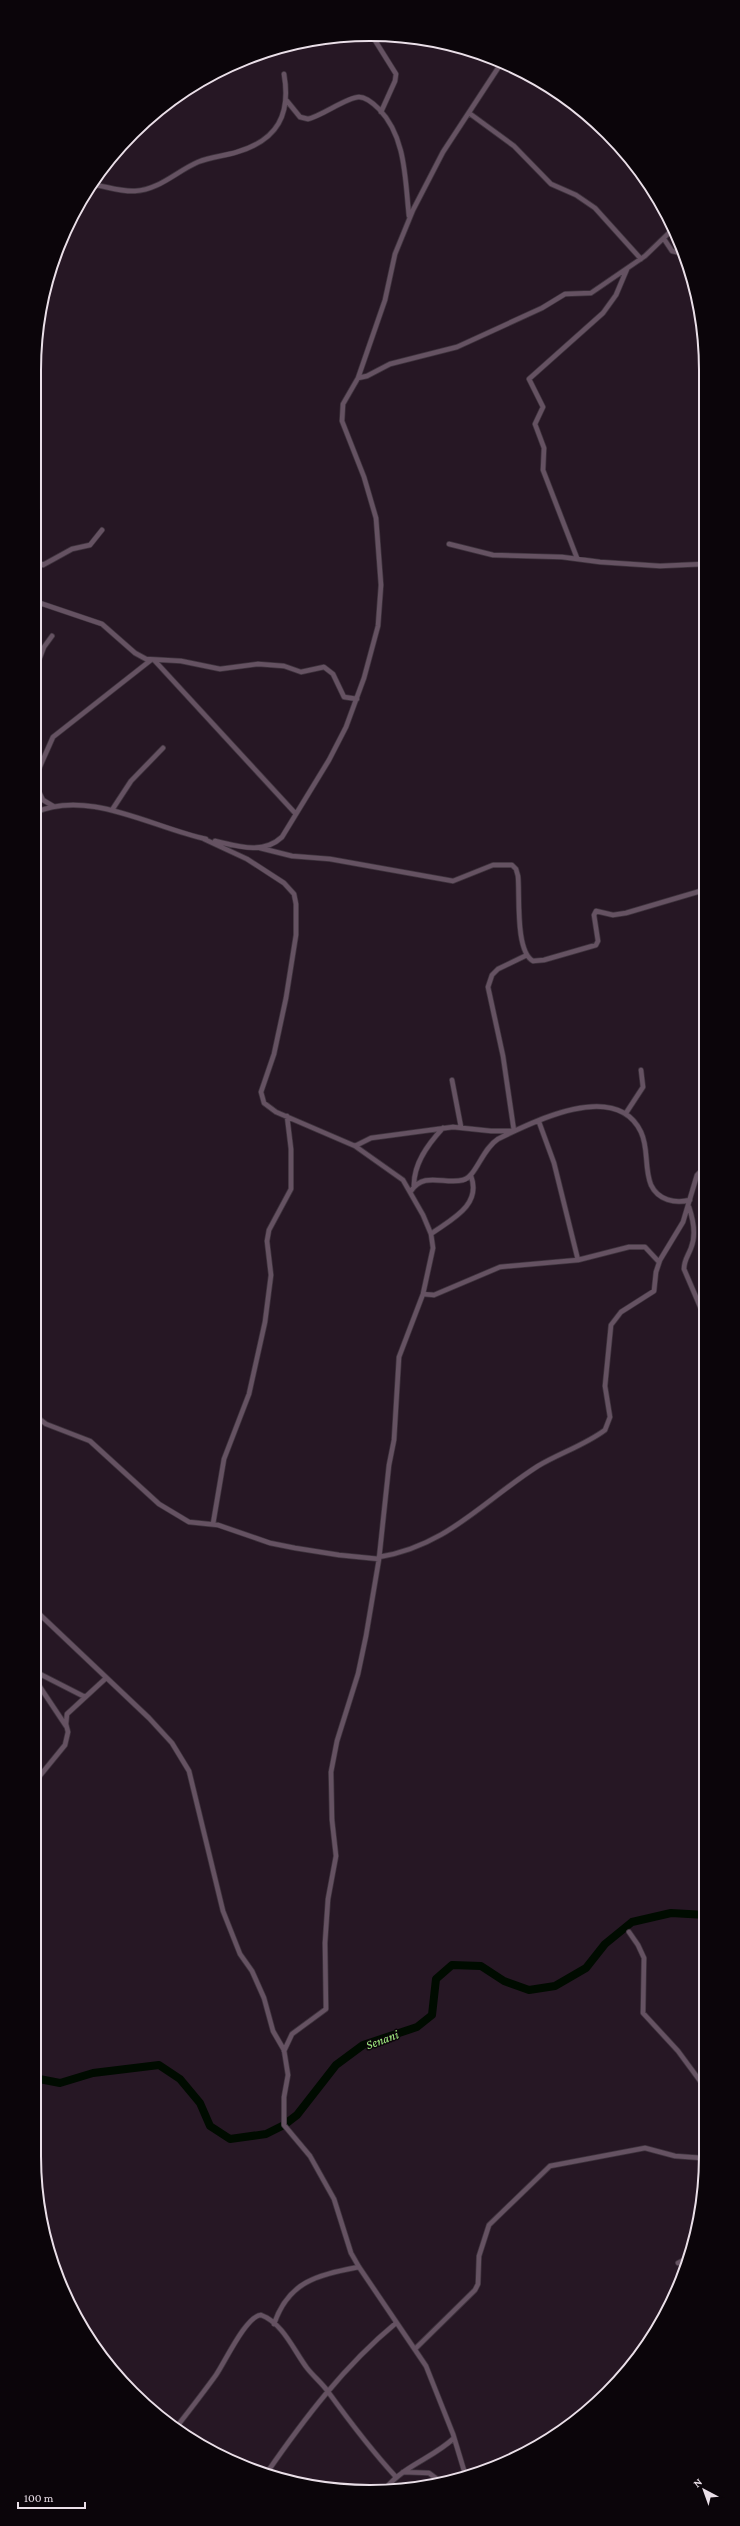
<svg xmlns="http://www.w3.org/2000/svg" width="740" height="2526" font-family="'Crimson Pro',serif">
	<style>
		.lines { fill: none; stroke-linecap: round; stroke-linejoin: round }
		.river { stroke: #000b00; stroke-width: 8 }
		.street-casing { stroke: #3e333d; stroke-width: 6 }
		.street { stroke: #655262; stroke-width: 4.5 }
		.labels { text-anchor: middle; stroke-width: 3; stroke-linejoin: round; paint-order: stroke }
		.water-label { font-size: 13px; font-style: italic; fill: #a1eb81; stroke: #0b050a }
		.rim { fill: none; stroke: #eadfe8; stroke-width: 2 }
	</style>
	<rect width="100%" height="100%" fill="#261724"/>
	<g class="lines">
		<path class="river" d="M34 2078 60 2083 93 2073 159 2065 180 2079 200 2103 210 2126 230 2139 266 2134 284 2125 297 2115 336 2065 363 2045 417 2027 432 2015 436 1979 452 1965 481 1966 504 1981 529 1990 555 1986 586 1968 605 1944 632 1922 671 1913 706 1915"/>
		<defs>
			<path id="street" d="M371 34 396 74 395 81 381 112
				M287 101 300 117 308 119C322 116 347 97 359 97 366 97 374 104 379 109 406 137 405 179 409 216
				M469 113 514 146 551 184 576 195 595 208 641 259
				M90 184C105 186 121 192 135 191 159 190 177 171 198 162 211 157 224 156 237 152 278 140 291 114 284 74
				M664 239 672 251 684 254
				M358 378 367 376 390 364 457 347 542 308 565 294 591 293 645 256 673 229
				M449 544 493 555 562 557 600 562 660 566 704 564
				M577 558 543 470 544 448 535 424 543 407 529 379 603 313 616 295 627 269
				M34 560 43 565 72 549 90 545 102 530
				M34 601 102 624 135 653 146 659 181 661 220 669 258 664 284 666 301 672 324 667 333 674 344 697 357 699
				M155 661 295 813
				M34 673 44 647 52 636
				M34 780 53 737 151 660
				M34 782 43 800 53 806
				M112 810 131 781 163 748
				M34 813C88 788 153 828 206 839
				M204 839 247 859 284 883 294 894 296 904V935L286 998 274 1054 261 1092 264 1103 276 1112 355 1146 403 1180 423 1215 431 1234 433 1248 423 1294 399 1357 394 1440 389 1465 379 1559 366 1636 358 1674 337 1741 331 1772 332 1820 336 1856 328 1899 325 1943 326 2009 292 2034 284 2051
				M215 841C237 846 263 855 282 837L329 760 346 727 364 678 378 626 381 585 376 518 364 477 342 421 343 404 358 378 385 300 395 254 413 210 443 152 500 65
				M260 848 292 856 330 859 453 881 493 865H512L516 869 518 876C520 895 515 951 533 961L544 960 596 945 598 941 594 915 596 911 613 915 626 913 704 890
				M452 1080 461 1127
				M626 1113 643 1087 641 1070
				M539 1122 554 1163 578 1260
				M355 1146 371 1138 453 1127 491 1131H514L503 1056 488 987 492 975 498 969 527 955
				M414 1187C413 1164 428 1144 443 1128
				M411 1191C424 1171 445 1185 463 1180 476 1177 482 1149 498 1139 534 1121 616 1080 641 1132 649 1149 644 1168 651 1185 658 1200 675 1204 690 1200
				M689 1207C693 1219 696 1236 691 1248 688 1256 684 1260 684 1269L705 1318
				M431 1234C450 1220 482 1206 471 1176
				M423 1294 434 1295 500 1267 578 1260 629 1247H645L659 1262
				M34 1415 46 1424 90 1441 159 1504 189 1522 218 1525 270 1543 295 1548 339 1555 379 1559
				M34 1424 38 1419
				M213 1524 224 1459 249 1394 265 1322 271 1275 267 1241 269 1230 291 1189V1149L287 1116
				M379 1557C447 1546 483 1501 538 1466 560 1453 585 1445 605 1430L610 1417 605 1386 611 1325 621 1312 654 1291 656 1272 660 1260 683 1222 697 1175 704 1168
				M34 1609 149 1718 172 1743 189 1771 223 1911 240 1954 252 1971 264 1998 273 2031 284 2050 288 2075 284 2097V2125L310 2156 334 2199 351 2253 359 2267 426 2366 453 2434 466 2477
				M34 1671 85 1697
				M34 1678 66 1726
				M34 1783 65 1745 68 1732 66 1724 67 1714 105 1679
				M629 1932 638 1945 644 1958 643 2013 678 2051 706 2089
				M678 2263 688 2258
				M274 2324C289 2280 319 2275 359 2267
				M415 2349 475 2290 478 2284 479 2256 489 2225 550 2166 645 2148 675 2156 702 2158 705 2162
				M175 2429C189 2411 203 2393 216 2375 225 2362 246 2316 261 2315 283 2323 294 2351 307 2368 314 2377 323 2384 329 2393 350 2422 372 2451 396 2477
				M403 2472 429 2473 441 2482
				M266 2474C304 2419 344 2366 396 2323
				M386 2488C405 2465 433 2458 454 2438"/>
		</defs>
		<use href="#street" class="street-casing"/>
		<use href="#street" class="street"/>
	</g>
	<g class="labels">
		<g class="water-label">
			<text transform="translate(382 2039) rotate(-20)" y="5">Senani</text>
		</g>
	</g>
	<path d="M0 0H740V2526H0ZM370 41H370A329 329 0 0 1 699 370V2156A329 329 0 0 1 370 2485H370A329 329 0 0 1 41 2156V370A329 329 0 0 1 370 41Z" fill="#0b050a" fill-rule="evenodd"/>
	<path class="rim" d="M370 41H370A329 329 0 0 1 699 370V2156A329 329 0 0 1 370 2485H370A329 329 0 0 1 41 2156V370A329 329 0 0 1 370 41Z"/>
	<g transform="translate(704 2490) rotate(319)" stroke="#0b050a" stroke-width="3" paint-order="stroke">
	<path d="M0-3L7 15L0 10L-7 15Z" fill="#eadfe8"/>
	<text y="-6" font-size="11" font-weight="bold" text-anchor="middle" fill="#eadfe8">N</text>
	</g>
	<path d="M18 2502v6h67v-6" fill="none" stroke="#eadfe8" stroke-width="2"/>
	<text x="24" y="2502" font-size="12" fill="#eadfe8" stroke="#0b050a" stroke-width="3" paint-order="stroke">100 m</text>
</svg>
